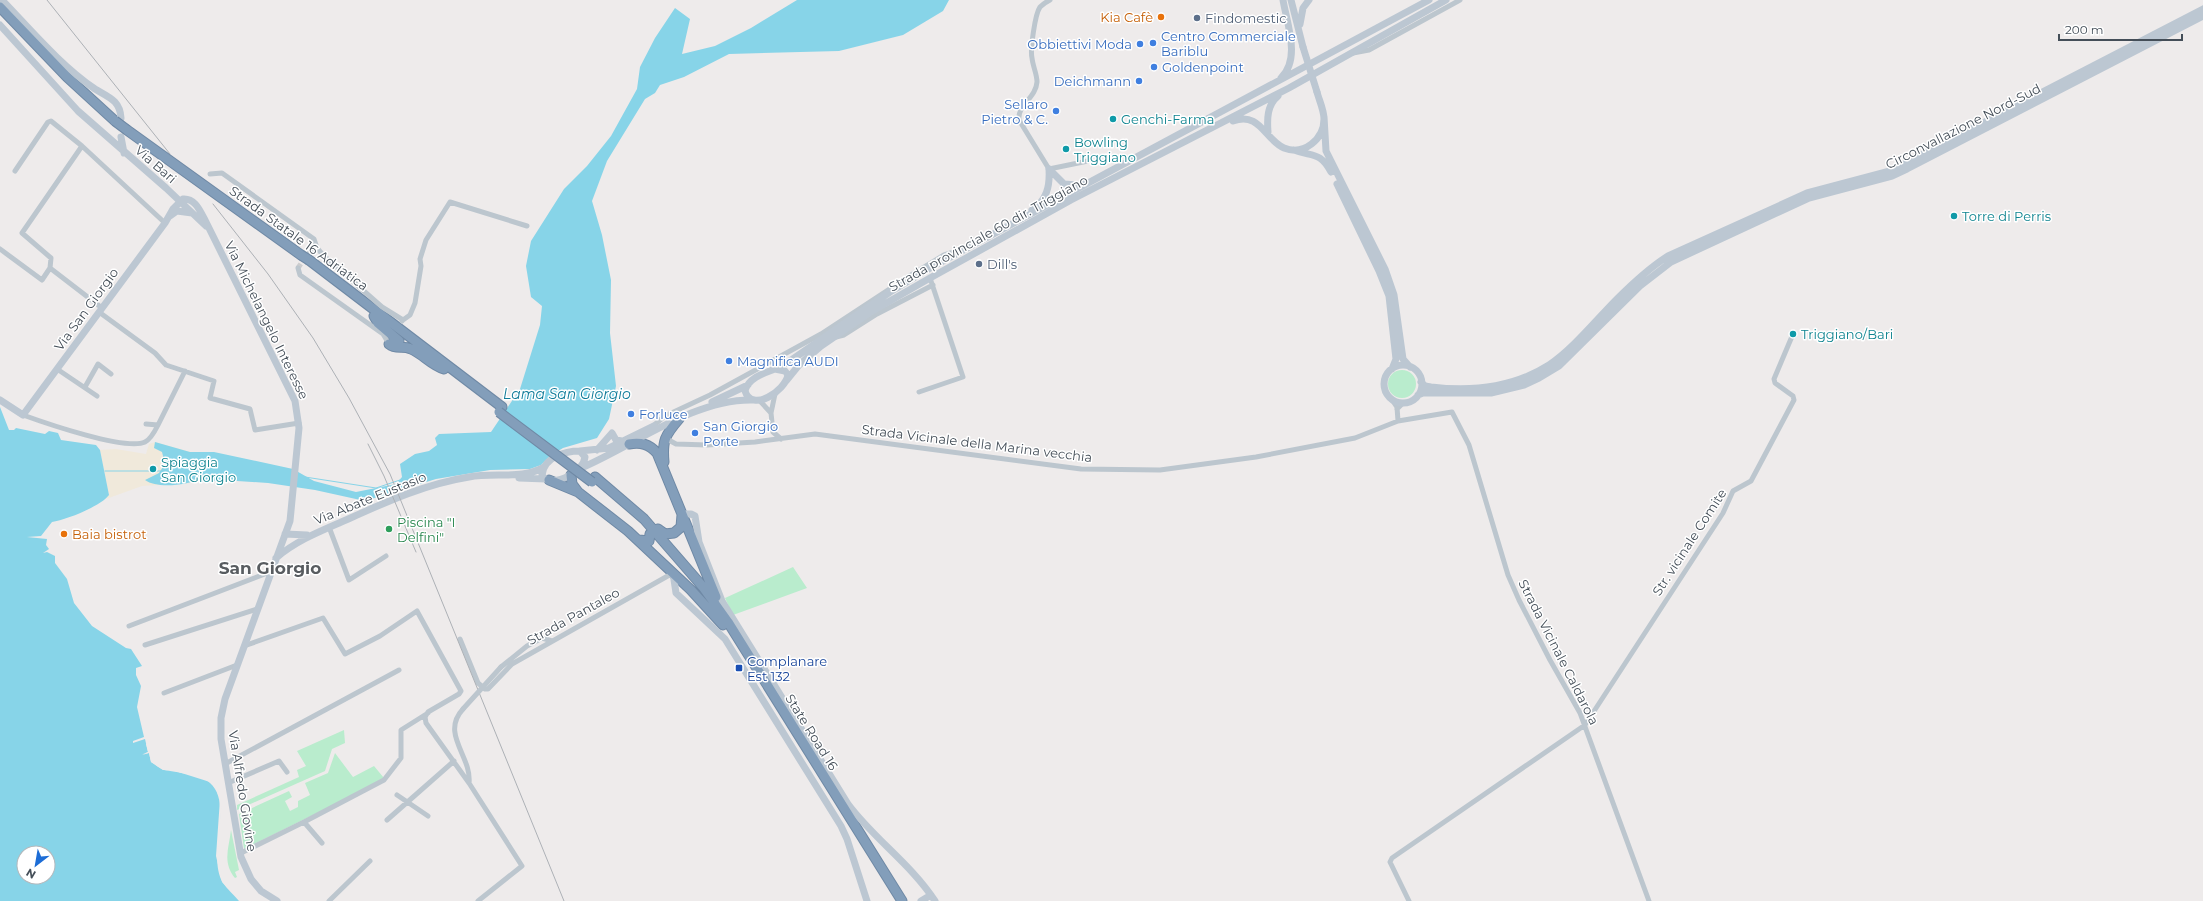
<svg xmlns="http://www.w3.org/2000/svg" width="2203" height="901" font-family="Montserrat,sans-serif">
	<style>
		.green { fill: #b9eccd }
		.sand { fill: #f0e9db }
		.water { fill: #87d4e8; fill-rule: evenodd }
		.pier { fill: #eeebeb }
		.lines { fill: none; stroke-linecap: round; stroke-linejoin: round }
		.stream { stroke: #87d4e8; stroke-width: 1 }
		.street-tunnel { stroke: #ccccce; stroke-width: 5; stroke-dasharray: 5 2.5; stroke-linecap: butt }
		.highway-casing { stroke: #6f89a5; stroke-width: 11 }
		.street { stroke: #bcc6ce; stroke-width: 5 }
		.secondary { stroke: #bcc7d2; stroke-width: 7 }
		.highway { stroke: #839eba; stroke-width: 9 }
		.rail { stroke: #adb1b6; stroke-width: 1 }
		.highway-bridge-casing { stroke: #6f89a5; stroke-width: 11; stroke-linecap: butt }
		.street-bridge { stroke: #bcc6ce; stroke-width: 5 }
		.secondary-bridge { stroke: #bcc7d2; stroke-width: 7 }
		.highway-bridge { stroke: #839eba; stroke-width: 9 }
		.food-dot { fill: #e8710a; stroke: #fff; stroke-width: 1.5 }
		.service-dot { fill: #5c6f8a; stroke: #fff; stroke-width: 1.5 }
		.shop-dot { fill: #3f7fe0; stroke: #fff; stroke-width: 1.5 }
		.culture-dot { fill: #0f9aa8; stroke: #fff; stroke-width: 1.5 }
		.leisure-dot { fill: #2e9e5b; stroke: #fff; stroke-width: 1.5 }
		.transit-dot { fill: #1a4fb4; stroke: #fff; stroke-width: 1.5 }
		.labels { text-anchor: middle; stroke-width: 3; stroke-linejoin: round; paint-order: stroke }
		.food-label { font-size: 13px; fill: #c56008; stroke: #fff; text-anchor: end }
		.service-label { font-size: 13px; fill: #4e5e75; stroke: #fff; text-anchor: start }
		.shop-label { font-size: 13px; fill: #366cbe; stroke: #fff; text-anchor: start }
		.culture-label { font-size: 13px; fill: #0d838f; stroke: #fff; text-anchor: start }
		.street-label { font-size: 13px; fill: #444e58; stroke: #fff }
		.leisure-label { font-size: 13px; fill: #27864d; stroke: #fff; text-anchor: start }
		.transit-label { font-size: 13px; fill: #164399; stroke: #fff; text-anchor: start }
		.water-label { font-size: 14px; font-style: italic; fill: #0f7b99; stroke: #fff }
		.district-label { font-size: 17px; font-weight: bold; fill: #585c60; stroke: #fff }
	</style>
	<rect width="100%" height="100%" fill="#eeebeb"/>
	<path class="green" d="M1388 384a14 14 0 1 1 28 0a14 14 0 1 1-28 0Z
		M793 567 807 588 733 615 725 598Z
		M344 730 345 743 332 749 325 771 237 810V805L299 777 297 770 306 766 297 751Z
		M335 753 353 777 374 766 384 778 362 791 244 849 239 814 289 791 292 797 285 801 290 811 298 807V801L310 795 305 783 328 773Z
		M231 830 239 870 235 872 237 877 235 878C222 862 229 848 231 830Z"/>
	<path class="sand" d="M155 442 191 452 200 479 193 483 142 486 106 499 109 495 100 450 116 449 146 454 149 444Z"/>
	<path class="water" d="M797 0H949L943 11 903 35 839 51 729 54 684 77 660 85 655 93 645 99 607 161 592 201 602 235 611 280 610 333 616 386 609 419 597 438 563 448 550 456 541 465 530 469 490 470 436 479 365 501 315 490 268 483 222 480 202 482 200 479C187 485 157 489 145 480L159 473 165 464 162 452 154 448 155 442 190 452H214L293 469 314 481 356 492 396 484 402 477 400 464 415 454 429 451 437 445 435 438 439 434 491 432 520 389 540 325 542 306 531 297 526 266 531 241 564 189 587 166 611 136 637 89 640 67 655 38 675 8 690 19 682 54 715 46 751 28Z
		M0 407 9 430H14L16 428 45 434 49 431 58 433 61 440 96 445 100 450 109 495C101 506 66 520 52 522L41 536 27 537 47 539 46 545 49 549 43 553 47 552 55 556V563L67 579 74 603 92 626 126 648 131 649 142 666 136 668V675L141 686 137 707 144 737 133 741V743L145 739 148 752 143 754 149 753 151 762C155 764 160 769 164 770 175 772 202 775 210 783 234 804 206 855 223 883 227 889 234 895 239 901H0ZM24 853H48V877H24Z"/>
	<path class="pier" d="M146 744H148L153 760 164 768H172L211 780 217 788 222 799 218 856 224 881 241 901 222 882 216 856 220 799 216 789 210 782 172 770H163L151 762 149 753 142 755 148 752Z"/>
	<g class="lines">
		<path class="stream" d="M105 471H161
			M305 477 376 488 400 480"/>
		<path class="street-tunnel" d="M298 268 306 256"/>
		<defs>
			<path id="highway" d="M0 7 67 77 115 121
				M127 130 301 255
				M309 260 502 407
				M374 316 378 323 399 341 396 345 390 344
				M389 344C396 350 403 345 411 349 423 354 431 365 444 369
				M629 444C641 442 649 444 657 453L716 597
				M664 462C662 441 665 435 679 419
				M571 475 572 484 578 492
				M595 477 644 519 703 587 728 622 902 901
				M549 480 578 492 628 531 691 590 723 625
				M658 529 665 534 674 533 681 527 682 515
				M639 540 649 541 650 534"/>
		</defs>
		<use href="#highway" class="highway-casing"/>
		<path class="street" d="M1050 0C1046 2 1043 4 1040 7 1035 14 1030 50 1032 58 1033 67 1037 74 1037 82 1036 98 1017 105 1019 120L1049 169 1088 161
			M1353 53 1369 50 1460 0
			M15 171 48 122 51 121 82 146 165 223
			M210 174 222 173 314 239 317 248 323 255 382 307 403 320 402 321
			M0 249 42 280 50 268 51 258 22 233 82 146
			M308 254 317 248
			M50 268 102 308
			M298 268 300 275 383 334 389 344
			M898 283 944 255 957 251
			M99 312 155 353 166 365 214 381 210 398 250 409 255 430 299 423
			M403 320 410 315 415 303 421 266 420 259 426 240 450 202 527 226
			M836 337 844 335 877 314 933 285
			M57 369 97 396
			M85 387 98 364 111 374
			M919 392 963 377 930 278
			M759 400 771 413 773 432 781 439
			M1393 401 1397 407 1398 421
			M1397 409 1403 403
			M771 413 775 394
			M23 415C45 423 126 451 145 442 151 439 155 431 158 425
			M146 424 158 425 185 371
			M653 426 665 416 710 395 821 334 891 288
			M665 438 676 444 707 445 755 442 815 434 1081 469 1160 470 1256 457 1355 438 1398 421 1452 412 1469 445 1508 575 1519 600 1550 660 1580 713 1649 901
			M329 527 349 580 386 556
			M129 626 270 572
			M460 639 478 683 485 689H488L512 664 673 573
			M145 645 257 609
			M244 646 323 618 345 654 380 636 417 611 461 691 459 694 428 712 425 717 426 723 469 783 522 866 478 901
			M501 667 527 646 542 638 552 641
			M164 693 237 665
			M463 709C440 734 472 756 469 783
			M225 764 399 670
			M228 783 279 761 287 772
			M397 795 428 816
			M387 820 454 761
			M304 822 384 780 401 758V730L428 713
			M241 853 304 822 322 843
			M329 901 370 861
			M1409 901 1390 862 1392 858 1585 725 1723 513 1733 491 1751 481 1794 400 1793 396 1775 383 1774 379 1793 334"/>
		<path class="secondary" d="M2 0C32 31 60 65 95 89 108 97 120 100 121 118
			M1291 0 1303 47
			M1300 24 1303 8 1309 0
			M0 25 78 111 166 188 206 226
			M1281 78C1301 59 1287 24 1283 0
			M1324 117 1326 151 1385 269 1394 295 1403 359 1410 367
			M1233 121C1260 111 1265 140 1284 148 1304 156 1324 139 1324 119 1324 110 1319 100 1317 92
			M1268 132C1267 119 1267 105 1278 96
			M121 137 124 153
			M1294 150C1312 157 1320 151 1331 172
			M1049 169 1064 184 1077 185 1084 183
			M1337 184 1379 271 1389 296 1396 359 1392 369
			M1032 210C1047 200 1050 186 1049 169
			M170 216 177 211 192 213
			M1384 384a19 19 0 1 1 38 0a19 19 0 1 1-38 0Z
			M775 369 790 361 890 292 930 268 1429 0
			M775 369 785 371 788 375C785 391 752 413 745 391 748 378 764 373 775 369Z
			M786 381 799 365 821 346 869 313 930 278 1071 200 1289 88 1446 0
			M1421 382 1425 386 1431 387C1472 392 1513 388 1549 365 1573 349 1596 320 1617 299 1633 283 1649 268 1668 256L1807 193 1890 171 2203 9
			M1418 395 1423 393H1491L1524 385 1539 378 1559 366 1640 286 1671 262 1809 198 1892 176 1907 169 2203 16
			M0 400 23 415 165 223 173 209 183 199C195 198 200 211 205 220L295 401 299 428 290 521 225 699 221 718V739L241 857 251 879 261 891 277 901
			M712 402 748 385
			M597 450 612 433 616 440 622 441
			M580 451 609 448 654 426
			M580 451 585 457C583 472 557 486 544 478L542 475C544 457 565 451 580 451Z
			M579 469C632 447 693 399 752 400
			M519 478 546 479
			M682 514H691L695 516 699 542 722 601 848 804C874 839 911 864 935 901
			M285 534 307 535
			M276 558C297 540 321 531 346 520 386 502 425 484 469 477 493 472 523 480 544 467
			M673 573 676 593 725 639 841 826 847 839 867 901
			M921 901 931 895"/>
		<use href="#highway" class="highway"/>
		<path class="rail" d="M47 0 170 154
			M213 204 268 274 313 338 349 398 390 474 564 901
			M368 444 384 476 416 552"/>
		<defs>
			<path id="highway-bridge" d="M115 121 127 130
				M301 255 309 260
				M499 412 592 482"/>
		</defs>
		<use href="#highway-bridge" class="highway-bridge-casing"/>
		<path class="street-bridge" d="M463 709 501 667"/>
		<path class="secondary-bridge" d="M1303 47 1317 92"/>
		<use href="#highway-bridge" class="highway-bridge"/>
	</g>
	<g class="food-dot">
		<circle cx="1161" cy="17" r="4"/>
		<circle cx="64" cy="534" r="4"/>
	</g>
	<g class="service-dot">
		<circle cx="1197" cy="18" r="4"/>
		<circle cx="979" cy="264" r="4"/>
	</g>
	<g class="shop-dot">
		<circle cx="1153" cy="43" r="4"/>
		<circle cx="1140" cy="44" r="4"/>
		<circle cx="1154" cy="67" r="4"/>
		<circle cx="1139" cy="81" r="4"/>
		<circle cx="1056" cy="111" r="4"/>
		<circle cx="729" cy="361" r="4"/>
		<circle cx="631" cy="414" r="4"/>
		<circle cx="695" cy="433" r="4"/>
	</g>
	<g class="culture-dot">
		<circle cx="1113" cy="119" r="4"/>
		<circle cx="1066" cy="149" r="4"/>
		<circle cx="1954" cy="216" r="4"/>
		<circle cx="1793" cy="334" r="4"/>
		<circle cx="153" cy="469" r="4"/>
	</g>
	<circle class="leisure-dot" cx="389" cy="529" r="4"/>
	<rect class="transit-dot" x="735" y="664" width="8" height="8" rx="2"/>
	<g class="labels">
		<g class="food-label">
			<text x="1153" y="22">Kia Cafè</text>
			<text x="72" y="539" text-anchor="start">Baia bistrot</text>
		</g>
		<g class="service-label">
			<text x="1205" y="23">Findomestic</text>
			<text x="987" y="269">Dill's</text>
		</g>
		<g class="shop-label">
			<text x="1161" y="41">Centro Commerciale<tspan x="1161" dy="15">Bariblu</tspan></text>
			<text x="1132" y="49" text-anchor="end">Obbiettivi Moda</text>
			<text x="1162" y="72">Goldenpoint</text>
			<text x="1131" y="86" text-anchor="end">Deichmann</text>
			<text x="1048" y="109" text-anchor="end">Sellaro<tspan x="1048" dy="15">Pietro &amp; C.</tspan></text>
			<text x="737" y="366">Magnifica AUDI</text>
			<text x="639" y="419">Forluce</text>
			<text x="703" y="431">San Giorgio<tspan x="703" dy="15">Porte</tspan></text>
		</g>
		<g class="culture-label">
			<text x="1121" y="124">Genchi-Farma</text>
			<text x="1074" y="147">Bowling<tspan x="1074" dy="15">Triggiano</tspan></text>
			<text x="1962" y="221">Torre di Perris</text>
			<text x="1801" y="339">Triggiano/Bari</text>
			<text x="161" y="467">Spiaggia<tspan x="161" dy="15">San Giorgio</tspan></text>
		</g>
		<g class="street-label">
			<text transform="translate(1963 126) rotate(-27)" y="5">Circonvallazione Nord-Sud</text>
			<text transform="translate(156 164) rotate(41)" y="5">Via Bari</text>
			<text transform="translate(988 233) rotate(-29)" y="5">Strada provinciale 60 dir. Triggiano</text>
			<text transform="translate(299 238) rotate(36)" y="5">Strada Statale 16 Adriatica</text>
			<text transform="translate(86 309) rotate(-54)" y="5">Via San Giorgio</text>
			<text transform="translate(267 320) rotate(64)" y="5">Via Michelangelo Interesse</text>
			<text transform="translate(977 443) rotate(7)" y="5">Strada Vicinale della Marina vecchia</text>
			<text transform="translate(370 498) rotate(-22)" y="5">Via Abate Eustasio</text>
			<text transform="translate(1689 542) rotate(-57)" y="5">Str. vicinale Comite</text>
			<text transform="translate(573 616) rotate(-29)" y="5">Strada Pantaleo</text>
			<text transform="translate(1559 652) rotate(63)" y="5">Strada Vicinale Caldarola</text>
			<text transform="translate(812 732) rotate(58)" y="5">State Road 16</text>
			<text transform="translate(243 791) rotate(81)" y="5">Via Alfredo Giovine</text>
		</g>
		<g class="leisure-label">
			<text x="397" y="527">Piscina "I<tspan x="397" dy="15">Delfini"</tspan></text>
		</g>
		<g class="transit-label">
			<text x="747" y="666">Complanare<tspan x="747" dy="15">Est 132</tspan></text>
		</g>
		<g class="water-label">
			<text x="567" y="399">Lama San Giorgio</text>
		</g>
		<g class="district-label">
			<text x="270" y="574">San Giorgio</text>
		</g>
	</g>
	<g transform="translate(36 865) rotate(211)"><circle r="19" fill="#ffffff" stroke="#b4b8bc"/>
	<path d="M0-3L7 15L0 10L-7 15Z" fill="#1d6dd6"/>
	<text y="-6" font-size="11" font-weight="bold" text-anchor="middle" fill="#444e58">N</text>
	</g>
	<path d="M2059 34v6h123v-6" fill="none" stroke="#444e58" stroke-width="2"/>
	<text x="2065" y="34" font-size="12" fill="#444e58" stroke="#ffffff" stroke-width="3" paint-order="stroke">200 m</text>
</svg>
